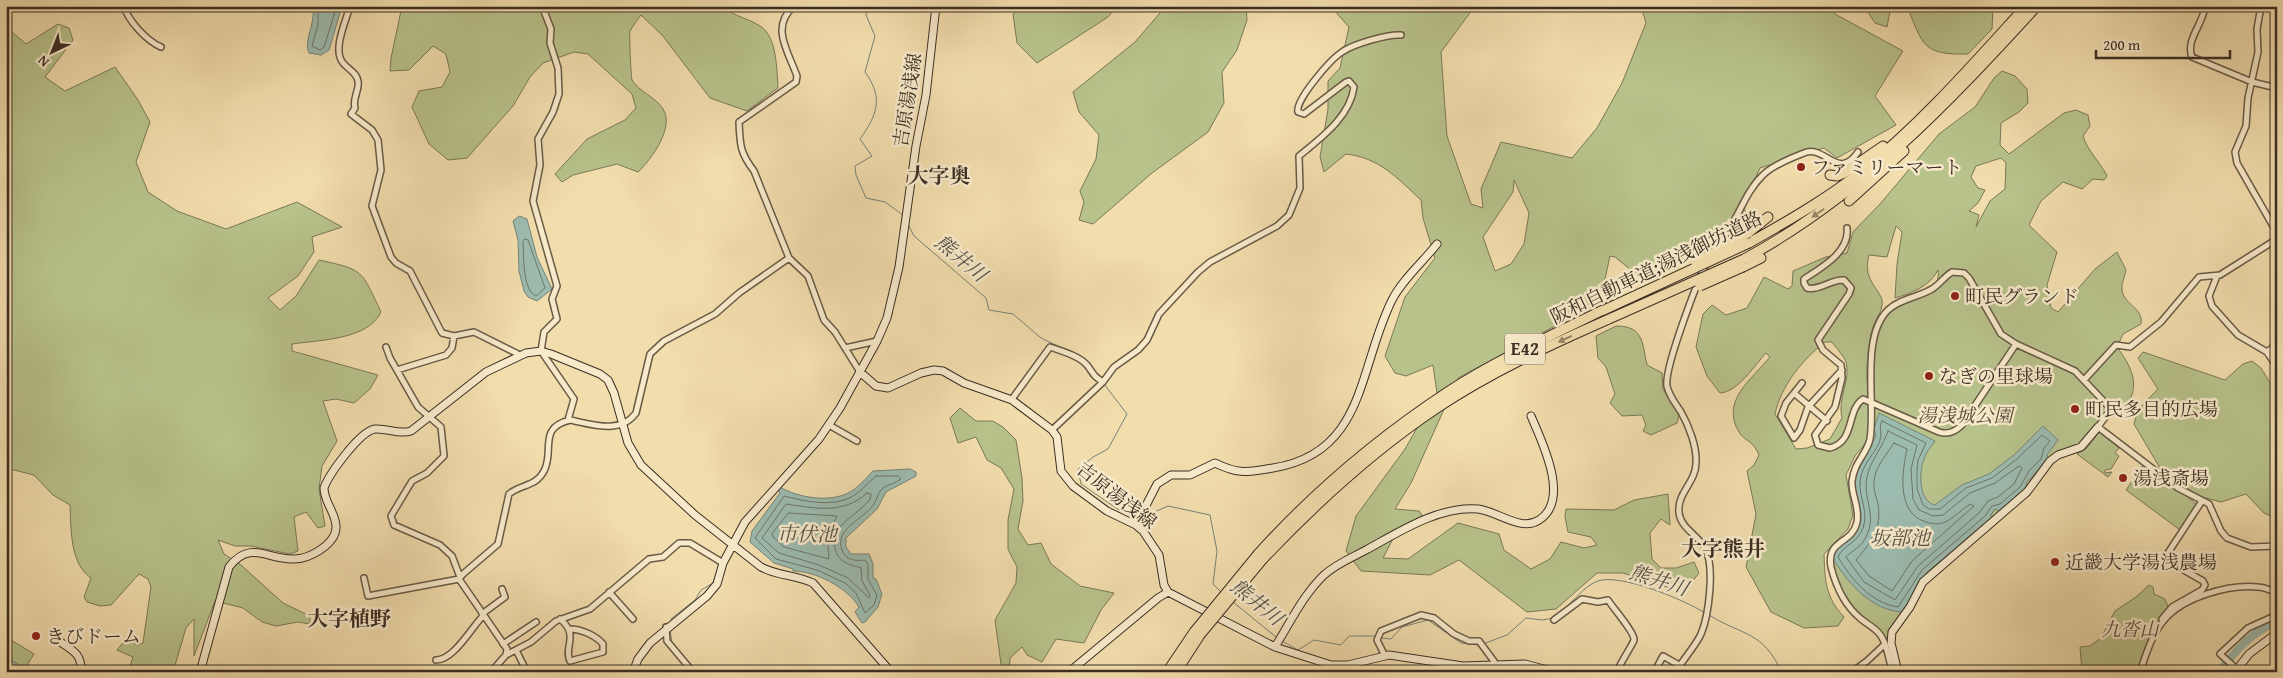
<svg xmlns="http://www.w3.org/2000/svg" width="2283" height="678" font-family="'Gentium Book Plus','Noto Serif JP',serif">
	<style>
		.green { fill: #b8c28b; stroke: #7a7858; fill-rule: evenodd }
		.water { fill: #9cbbaf; stroke: #758377 }
		.lines { fill: none; stroke-linecap: round; stroke-linejoin: round }
		.shore { stroke: #6c746a; stroke-width: 1 }
		.stream { stroke: #758377; stroke-width: 1 }
		.river { stroke: #9cbbaf; stroke-width: 8 }
		.street-casing { stroke: #695a46; stroke-width: 8 }
		.secondary-casing { stroke: #3b2e24; stroke-width: 9 }
		.highway-casing { stroke: #3b2e24; stroke-width: 11 }
		.street { stroke: #f7e9ca; stroke-width: 5 }
		.secondary { stroke: #f7e9ca; stroke-width: 7 }
		.highway { stroke: #f2ddad; stroke-width: 9 }
		.highway-bridge-casing { stroke: #3b2e24; stroke-width: 11; stroke-linecap: butt }
		.highway-bridge { stroke: #f2ddad; stroke-width: 9 }
		.oneway { fill: #968668 }
		.poi-dot { fill: #8f2418; stroke: #f7e9ca; stroke-width: 2 }
		.labels { text-anchor: middle; stroke-width: 5; stroke-linejoin: round; paint-order: stroke }
		.shield { fill: #f7e9ca; stroke: #736656; stroke-width: 1 }
		.shield-label { font-size: 18px; font-weight: bold; fill: #3b2e24 }
		.street-label { font-size: 19px; fill: #3b2e24; stroke: #f7e9ca }
		.poi-label { font-size: 19px; fill: #3b2e24; stroke: #f7e9ca; text-anchor: start }
		.park-label { font-size: 19px; font-style: italic; fill: #544c39; stroke: #f7e9ca }
		.water-label { font-size: 20px; font-style: italic; fill: #535147; stroke: #f7e9ca }
		.quarter-label { font-size: 21px; font-weight: bold; fill: #3b2e24; stroke: #f7e9ca }
	</style>
	<rect width="100%" height="100%" fill="#f2ddad"/>
	<filter id="stains"><feTurbulence type="fractalNoise" baseFrequency=".004" numOctaves="4"/><feColorMatrix values="0 0 0 0 .2 0 0 0 0 .09 0 0 0 0 .02 0 0 0 .5 -.17"/></filter>
	<radialGradient id="worn" r=".72"><stop offset=".6" stop-color="#630" stop-opacity="0"/><stop offset="1" stop-color="#630" stop-opacity=".3"/></radialGradient>
	<path class="green" d="M27 6H110L88 12Z
		M402 6H723C734 17 748 18 760 26 777 36 777 71 778 88L747 111 710 98 663 36 641 15C637 20 633 26 630 31 629 34 631 77 632 80 639 92 656 97 663 109 675 127 651 160 638 172L617 164 573 175 562 182 555 174 587 139 625 120 636 108 632 94 588 54 574 52 543 63 530 77 513 106 467 158 448 160 429 144 412 107 419 91 442 87 450 72 446 54 433 46 409 70 390 71 391 58Z
		M1023 6H1117L1108 17 1037 63 1017 43 1013 14Z
		M1166 6H1246L1247 20 1237 50 1222 72 1224 103 1208 132 1152 173 1093 224 1079 220 1084 202 1080 191 1096 159 1099 135 1079 112 1073 92 1135 42Z
		M1334 6H1475L1441 52 1447 136 1471 204 1483 208 1481 189 1501 142 1572 158 1597 128 1622 83 1646 23 1641 6H1830L1835 14 1903 51 1875 96 1896 125 1837 158 1824 148 1760 168 1743 207 1750 220 1739 232 1713 233 1703 238 1690 259 1641 278 1615 257 1610 256 1603 288 1581 312 1458 378 1411 483 1395 509 1419 511 1426 521 1396 533 1383 558 1408 559 1458 523 1499 534 1504 550 1531 569 1550 559 1561 542 1584 548 1597 545 1591 537 1568 532 1565 517 1566 509 1614 510 1634 500 1668 494 1670 525 1661 519 1650 533 1652 559 1661 568H1676L1694 562 1699 573 1688 587 1673 589 1623 573H1597L1556 609 1527 612 1459 560 1430 575 1361 571 1346 551 1356 516 1405 449 1437 393 1433 365 1406 376 1395 373 1385 356 1405 297 1435 258 1423 218 1421 200C1397 178 1380 158 1346 154L1324 172 1320 157 1328 109V81L1340 68 1349 27 1333 9ZM1514 180 1529 213 1524 244 1511 264 1495 271 1483 237 1513 192Z
		M1864 6H1891L1887 27 1875 23Z
		M1907 6H1993L1992 29 1968 54C1922 55 1923 45 1907 6Z
		M58 24 69 28 73 40 45 77 65 91 115 67 138 100 150 122 136 162 148 192 177 211 226 229 297 202 342 227 312 237 314 252 298 276 268 298 280 310 296 296 319 260C365 270 361 270 381 312 368 340 319 340 292 344V351L378 375 370 389 354 403 336 399 323 401 337 441 322 466 319 489 325 526 318 528 306 512 294 517 298 551 290 554 251 546H235L218 540 224 554 241 565 283 603 310 616V624L298 622 276 626 262 622 243 608 215 601 194 656V619L186 628 173 672H128L133 657 117 650 127 638 137 645 143 643 151 587 148 579 139 574 111 605 100 606 87 602 84 597 91 578C70 564 71 529 70 505L53 495 34 475 6 468V27L26 44Z
		M2002 71 2015 76 2027 89 2028 103 2019 112 2001 123 2000 145 2009 154 2064 113 2076 110 2088 115 2090 126 2083 136C2087 150 2100 162 2107 176L2104 180 2093 179 2082 189 2063 182 2041 201 2029 225 2057 252 2047 285 2051 308 2058 312 2095 269 2117 252 2126 270C2125 276 2121 284 2122 290 2124 305 2144 308 2141 324L2123 334 2117 347C2131 366 2142 386 2125 407L2118 406 2111 409 2084 445 2058 455 2039 478 1927 577 1897 622 1891 643 1866 623 1840 593 1830 556 1849 536 1857 520 1852 485 1869 439 1855 456 1846 475 1853 515 1848 529 1824 554C1825 580 1825 597 1844 617L1838 626 1804 628 1771 612 1746 567 1756 514 1747 471 1754 465 1759 455C1752 439 1745 442 1739 432 1720 401 1752 379 1770 357L1766 353C1754 366 1738 392 1720 393L1707 376 1696 347 1703 314 1712 305 1726 315 1747 308 1764 277 1788 289 1792 286 1793 271 1826 257 1847 253 1853 232 1880 204 1939 134 1975 107 1994 78ZM2001 158 2006 163 2005 189 1990 201 1976 227 1979 215 1969 211 1978 203 1985 190 1978 188 1971 177 1976 166ZM1896 226 1902 232 1897 264 1895 298C1912 293 1930 286 1938 270 1943 298 1897 297 1885 313 1870 335 1871 370 1870 396 1864 383 1868 341 1873 327 1875 320 1881 313 1882 305 1885 291 1861 283 1869 255L1887 257ZM1825 342H1832C1836 348 1844 356 1846 362 1851 380 1837 399 1842 418L1830 439 1807 448 1796 449 1775 414C1781 386 1802 360 1825 342Z
		M1616 326C1644 326 1642 343 1647 365L1662 373 1663 389 1679 415 1677 423 1651 435 1643 431 1646 425 1642 415 1622 416 1610 403 1615 394 1606 367 1598 358 1596 336Z
		M2143 352 2225 380 2243 364 2252 361 2261 368 2277 394V511L2273 517 2264 513 2246 494 2221 502 2198 496 2160 468 2134 424 2138 410 2158 389 2138 358Z
		M960 408 976 421H993L1003 427 1016 440 1022 478 1023 501 1018 529 1028 545 1041 543 1051 564 1080 586 1114 593 1101 610 1084 643 1056 639 1042 662 1027 655 1022 647 1010 658 1009 672H1005L1001 664 995 620 1016 583 1017 567 1008 549V520L1014 489 1001 468 987 460 976 437 958 443 950 418Z
		M2099 432 2119 448 2115 453 2119 456 2111 469 2105 470V473L2112 472 2108 477 2077 454 2087 448Z
		M2143 465C2153 473 2193 498 2197 506L2180 530 2126 490Z
		M2149 585 2153 587 2154 594 2165 599 2168 607 2160 619 2137 672H2082L2080 647 2090 646 2101 638 2115 611 2136 597Z
		M11 640 34 654 27 665 39 672H6V647Z"/>
	<path class="water" d="M313 6H342L329 50 321 55 309 53C303 41 316 23 313 6Z
		M519 216 527 219 537 257 552 289 537 301 528 297 524 291 519 271 518 240 513 221Z
		M1879 413 1935 441C1931 447 1926 452 1924 459 1919 472 1918 501 1935 505L1962 485 1989 474 2014 455 2043 426 2058 440 2047 455 2048 458C2041 468 2034 474 2026 483L2027 487 1999 511 1995 509 1990 516H1993L1926 573 1902 612C1871 610 1848 583 1833 559 1832 546 1853 541 1858 527 1864 513 1853 493 1855 477 1858 461 1868 450 1876 436L1874 429Z
		M910 469 916 472V476L886 492 877 509 846 538V547L851 554H869L873 564V578L876 579 882 594 878 607 865 622 862 623 855 612 859 607C847 587 815 571 793 571V569L774 563 750 542 752 531 780 493 778 490 780 487C798 498 831 503 850 492 859 487 866 478 873 471Z
		M6 657 31 672H6Z"/>
	<g class="lines">
		<path class="shore" d="M318 6V25L312 46 320 50 324 47 337 6
			M525 239 528 240 545 288 536 296C522 290 524 255 523 241Z
			M1882 421 1926 443 1918 460 1917 470V489L1923 505 1929 509H1940L1966 488 1992 478 2017 459 2042 435 2050 441 2044 448 2041 459 2029 471 2020 487 2000 504 1992 506 1985 516 1922 570 1898 607C1871 603 1851 579 1838 557 1843 545 1857 544 1863 528 1869 512 1859 498 1860 482 1861 462 1879 452 1881 436 1881 430 1879 427 1882 421Z
			M1888 431 1917 445 1911 469 1913 499 1919 510 1933 516 1943 515 1970 493 1995 483 2019 466 2022 468 2014 484 1998 497 1988 501 1979 513 1918 566 1895 600 1864 582 1846 557C1850 552 1858 549 1863 542 1880 517 1862 501 1867 477 1870 461 1883 447 1888 431Z
			M1894 443 1907 449C1902 472 1896 513 1926 522 1932 524 1939 525 1945 522 1951 520 1964 508 1970 504L1974 506 1912 561 1892 591 1869 576 1856 560C1871 542 1882 529 1878 504 1876 496 1873 489 1874 481 1875 467 1887 454 1894 443Z
			M876 476H898L901 479C896 483 889 484 883 488 877 493 877 502 871 508 860 520 834 531 842 550 846 561 856 561 865 560L868 565V579L877 595 874 605 865 613 856 593 845 583 817 570 776 559 755 538 784 496C804 501 833 508 853 496 862 491 868 482 876 476Z
			M867 493 871 494 870 499C859 515 829 525 835 548 838 563 849 564 861 568L862 581 870 595 869 598 848 578 819 565 779 553 762 538 786 504C815 508 843 515 867 493Z
			M789 513 837 516 827 535 829 559 784 547 773 537 772 534Z"/>
		<path class="stream" d="M869 6 866 15 875 36 865 72C884 98 877 115 860 139L872 156 855 166 856 175 866 198 885 202 904 216
			M908 224 914 236 986 298 989 310 1013 314 1041 338 1062 348
			M1104 384 1127 414 1108 449 1093 457 1078 469 1081 484 1119 510 1137 515
			M1143 517 1168 506 1210 515 1217 551 1213 584 1222 593
			M1233 602 1276 637
			M1562 611C1574 601 1584 586 1598 581 1620 573 1685 600 1705 613
			M1709 615C1745 637 1761 630 1782 672
			M671 619 695 600 701 590 713 583 718 567
			M670 630 672 643
			M1381 638 1391 639 1402 627 1428 620 1461 643 1479 645
			M1282 641 1298 650 1314 640 1341 645 1349 636H1377
			M1483 644 1507 635 1526 618 1542 620 1553 618
			M679 652 694 670"/>
		<path class="river" d="M2219 672C2236 650 2251 633 2277 621"/>
		<defs>
			<path id="street" d="M124 6C128 21 147 41 161 47
				M350 6C346 21 332 50 343 63 348 69 357 73 358 81 360 90 352 98 355 108L351 114 372 130 378 140 381 170 372 206 391 257 396 263 410 271 442 333 454 336 474 332 520 355
				M542 6 551 29 550 43 558 68 559 94 553 112 538 139 540 165 533 201 557 286 552 299 557 319 544 332 541 351 574 399 568 420
				M794 6C770 27 788 51 797 76L796 82 739 122C740 145 740 153 754 171L789 258 808 276 824 320 835 332 860 372
				M2205 6C2204 23 2185 40 2192 57L2252 82 2277 88
				M2261 6 2257 29 2258 52 2248 98 2246 126 2235 152 2237 163 2277 233
				M1847 228C1850 252 1821 268 1804 279V283L1807 288C1820 291 1831 279 1844 280L1851 288 1849 294 1818 340 1823 350 1841 365 1842 378 1835 407 1815 435 1818 445 1830 448C1856 441 1846 410 1863 399L1939 432C1948 435 1955 432 1962 425L2016 344
				M1713 249C1737 228 1741 196 1763 175 1772 166 1791 158 1804 153 1825 144 1838 182 1858 152
				M2217 276 2209 296 2212 306 2238 335 2267 352 2277 367
				M386 347 390 358 418 407 441 427 444 456 427 473 412 481 391 516 394 525 440 545 452 556 460 577
				M845 348 877 341
				M2267 352 2277 344
				M397 370 446 355 452 348 454 336
				M2084 380 2116 345 2130 347 2161 322 2199 277 2220 275 2277 239
				M1802 383 1786 403 1781 416 1794 438 1800 430 1808 407 1842 370
				M1794 393 1827 421
				M1012 399 1050 347C1062 351 1079 356 1087 365 1094 374 1092 375 1103 382
				M829 425 857 441
				M1052 430 1103 382 1114 367 1138 350 1147 340 1159 314 1198 272 1210 262 1277 226 1289 215 1300 188 1299 156C1321 138 1350 117 1354 87L1349 81 1346 82 1304 114 1298 112C1295 100 1331 59 1342 52 1353 44 1388 34 1401 35
				M364 578 368 596 459 579 463 574 498 544 509 494C521 484 536 487 544 471 555 451 537 428 570 420 591 424 620 435 636 413L650 354 664 341 715 314 739 293 789 258
				M459 579 507 649 506 655
				M609 592 633 619
				M482 614 505 597 502 589
				M560 619C580 635 563 648 570 661L603 652V644C595 635 581 629 569 629
				M2162 619 2172 607 2202 590 2205 585 2203 581 2168 561 2166 556 2202 501
				M1554 620 1582 599 1598 602 1608 600C1613 608 1635 633 1634 640 1632 646 1620 663 1617 672
				M666 627 667 641 693 672
				M503 644 536 622
				M516 650 527 672
				M1385 656 1377 640 1381 631 1421 615 1434 618 1454 634 1469 641H1479L1496 664
				M436 660C454 660 471 628 483 616
				M2239 671 2220 654 2248 628 2277 615
				M491 672 506 655 531 642 556 621 590 609 649 559 663 557 679 543H690L723 563
				M1656 672 1655 671 1663 656 1679 665
				M1676 672C1683 659 1695 647 1701 634 1709 615 1715 566 1705 548 1698 535 1680 528 1679 512 1677 493 1696 482 1696 463 1697 447 1689 426 1681 412 1676 404 1669 396 1667 386 1664 368 1697 283 1706 264
				M1852 672 1867 661 1885 644
				M1893 672C1888 660 1888 646 1881 636 1876 628 1868 625 1861 619 1845 606 1836 587 1831 567 1826 539 1852 545 1857 522 1860 507 1851 495 1852 481 1854 462 1867 454 1870 439 1876 405 1860 337 1888 310 1899 299 1919 297 1932 289 1940 284 1944 277 1952 272L1964 273 1969 278 2001 334 2016 344 2075 371 2111 409 2098 427 2178 488 2209 504 2221 531 2227 538 2251 547 2277 546
				M2140 672C2146 655 2152 633 2165 619 2184 597 2229 584 2258 587 2265 587 2270 591 2277 592"/>
			<path id="secondary" d="M860 372 876 386 888 388 921 373 934 370 943 371 964 383 1012 400 1052 430 1057 437 1061 471 1073 486 1107 511 1136 525 1143 531 1159 555 1164 585 1168 592 1275 647 1331 665H1348L1389 655 1463 666 1525 664 1555 672
				M1136 525 1157 484 1171 475H1190L1215 463C1240 475 1247 472 1273 468 1366 453 1358 368 1392 300 1402 280 1422 263 1437 244
				M56 639C71 650 82 652 81 672
				M1275 647C1290 623 1303 595 1324 575 1336 564 1351 558 1366 550 1399 532 1438 506 1478 509 1497 511 1521 532 1539 520 1571 500 1542 442 1531 416
				M200 672 229 567C250 540 266 559 292 559 308 560 335 545 336 528 337 514 324 503 324 488 329 474 360 431 375 429 388 428 398 435 411 431L486 372 526 353 541 351 551 354 600 374 608 380 614 393 628 443 641 465 695 515 761 567C778 576 796 575 813 583L891 672
				M633 672 638 659 650 643 707 596 717 584 723 563 745 522 819 439 840 408 877 341 887 318 899 267 916 146 926 95 936 6
				M1069 672 1158 598 1168 592
				M1898 672 1891 643 1892 632 1910 607 1923 582 2027 492 2050 461 2058 455 2081 447 2098 427
				M2235 672 2249 654 2277 633"/>
			<path id="highway" d="M1830 175 1837 176 1844 173 1883 146
				M1849 201 1904 151
				M1748 233 1768 217
				M1749 243C1788 221 1826 199 1862 171 1922 123 1974 63 2026 6
				M1744 259C1860 197 1949 102 2037 6
				M1743 267 1761 258
				M1258 554C1314 492 1379 437 1449 391 1500 358 1557 333 1611 306
				M1263 559C1316 503 1373 451 1437 408 1491 372 1550 345 1609 319
				M1167 672 1194 632
				M1176 672 1200 635"/>
		</defs>
		<use href="#street" class="street-casing"/>
		<use href="#secondary" class="secondary-casing"/>
		<use href="#highway" class="highway-casing"/>
		<use href="#street" class="street"/>
		<use href="#secondary" class="secondary"/>
		<use href="#highway" class="highway"/>
		<defs>
			<path id="highway-bridge" d="M1696 263 1748 233
				M1700 286 1743 267
				M1604 310 1749 243
				M1609 319 1744 259
				M1194 632 1258 554
				M1200 635 1263 559"/>
		</defs>
		<use href="#highway-bridge" class="highway-bridge-casing"/>
		<use href="#highway-bridge" class="highway-bridge"/>
	</g>
	<defs><path id="oneway-solid" d="M-6-.8H1V-3.2L6.5 0L1 3.2V.8H-6Z" transform="scale(1.25)"/></defs>
	<g class="oneway">
		<use href="#oneway-solid" transform="translate(1818 213) rotate(145)"/>
		<use href="#oneway-solid" transform="translate(1565 339) rotate(155)"/>
	</g>
	<g class="poi-dot">
		<circle cx="1801" cy="167" r="5"/>
		<circle cx="1955" cy="296" r="5"/>
		<circle cx="1929" cy="376" r="5"/>
		<circle cx="2075" cy="409" r="5"/>
		<circle cx="2123" cy="478" r="5"/>
		<circle cx="2055" cy="562" r="5"/>
		<circle cx="36" cy="636" r="5"/>
	</g>
	<g class="labels">
		<rect class="shield" x="1505" y="333.5" width="40" height="31" rx="4"/>
		<g class="shield-label">
			<text x="1525" y="355">E42</text>
		</g>
		<g class="street-label">
			<text transform="translate(907 100) rotate(-81)" y="7">吉原湯浅線</text>
			<text transform="translate(1656 267) rotate(-26)" y="7">阪和自動車道;湯浅御坊道路</text>
			<text transform="translate(1117 495) rotate(38)" y="7">吉原湯浅線</text>
		</g>
		<g class="poi-label">
			<text x="1811" y="174">ファミリーマート</text>
			<text x="1965" y="303">町民グランド</text>
			<text x="1939" y="383">なぎの里球場</text>
			<text x="2085" y="416">町民多目的広場</text>
			<text x="2133" y="485">湯浅斎場</text>
			<text x="2065" y="569">近畿大学湯浅農場</text>
			<text x="46" y="643">きびドーム</text>
		</g>
		<g class="park-label">
			<text x="1965" y="422">湯浅城公園</text>
			<text x="2130" y="636">九沓山</text>
		</g>
		<g class="water-label">
			<text transform="translate(961 258) rotate(40)" y="7">熊井川</text>
			<text x="807" y="541">市伏池</text>
			<text x="1900" y="545">坂部池</text>
			<text transform="translate(1659 580) rotate(18)" y="7">熊井川</text>
			<text transform="translate(1257 602) rotate(39)" y="7">熊井川</text>
		</g>
		<g class="quarter-label">
			<text x="939" y="183">大字奥</text>
			<text x="1723" y="556">大字熊井</text>
			<text x="349" y="626">大字植野</text>
		</g>
	</g>
	<rect width="2283" height="678" fill="none" stroke="#f2ddad" stroke-width="25"/>
	<rect x="8" y="8" width="2268" height="663" fill="none" stroke="#3b2e24" stroke-width="2.5"/>
	<rect x="12" y="12" width="2258" height="653" fill="none" stroke="#3b2e24"/>
	<g transform="translate(52 52) rotate(223)" stroke="#f7e9ca" stroke-width="4" paint-order="stroke">
	<path d="M0-4L9 19L0 12L-9 19Z" fill="#3b2e24"/>
	<text y="-8" font-size="14" font-weight="bold" text-anchor="middle" fill="#3b2e24">N</text>
	</g>
	<path d="M2096 50v8h134v-8" fill="none" stroke="#3b2e24" stroke-width="2.5"/>
	<text x="2103" y="50" font-size="15" fill="#3b2e24" stroke="#f7e9ca" stroke-width="4" paint-order="stroke">200 m</text>
	<rect width="100%" height="100%" filter="url(#stains)"/>
	<rect width="100%" height="100%" fill="url(#worn)"/>
</svg>
